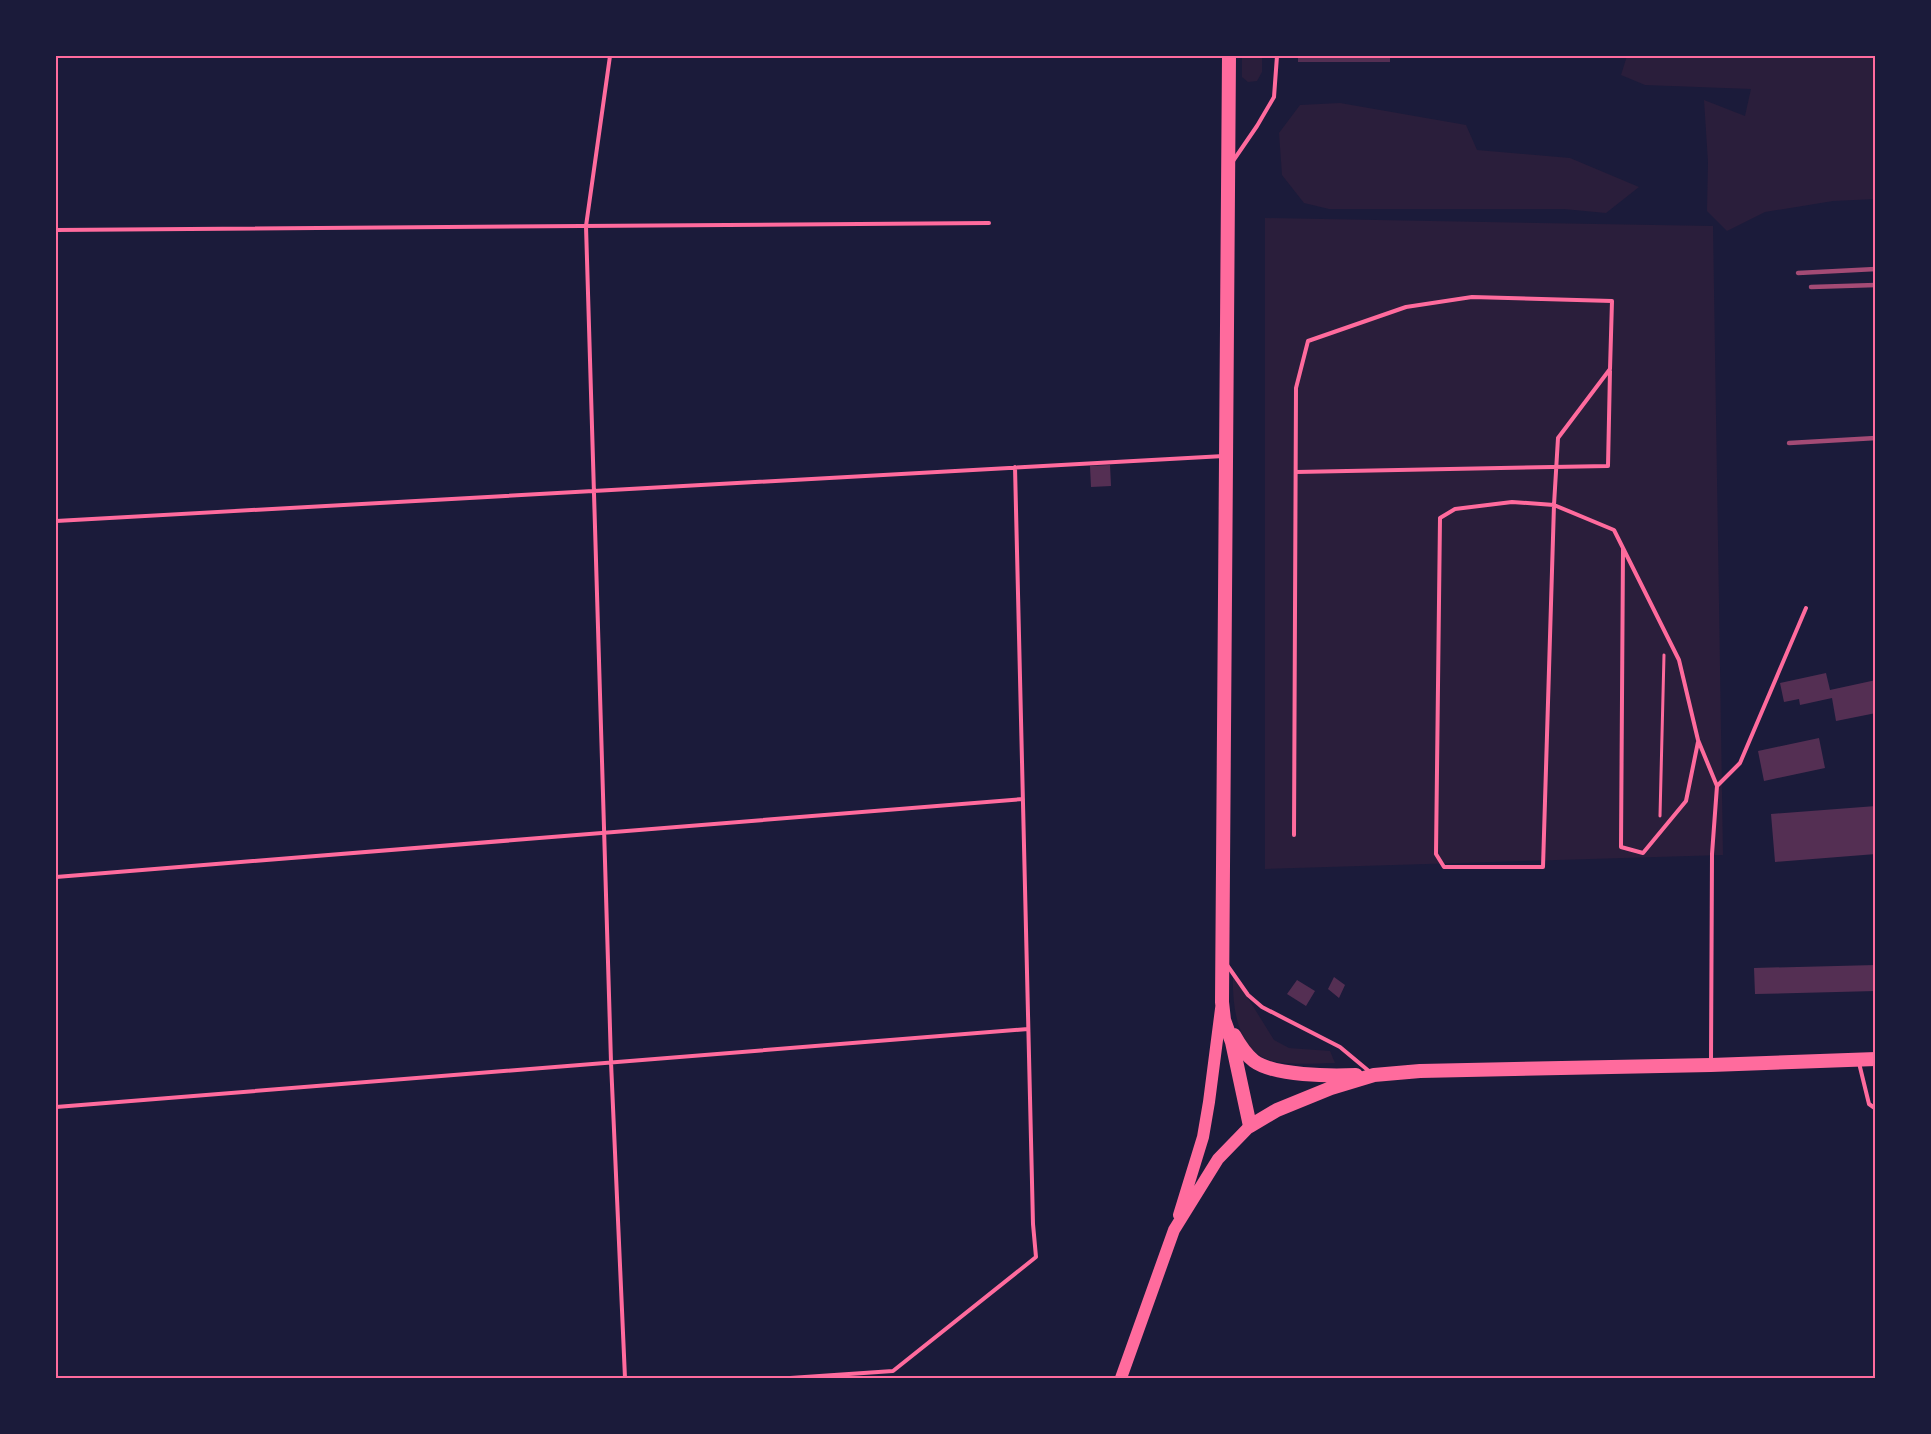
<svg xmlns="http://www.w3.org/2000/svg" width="1931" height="1434" font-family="'Source Sans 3',sans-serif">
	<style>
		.green { fill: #2a1e3b }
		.building { fill: #542f53 }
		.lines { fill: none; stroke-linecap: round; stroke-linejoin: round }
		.path { stroke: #ff6b9d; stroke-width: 3 }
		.service { stroke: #ff6b9d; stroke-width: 4 }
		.secondary { stroke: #ff6b9d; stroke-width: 12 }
		.primary { stroke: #ff6b9d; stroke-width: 14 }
		.rail { stroke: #a44b75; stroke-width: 4.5 }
		.neatline { fill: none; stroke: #ff6b9d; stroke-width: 2 }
	</style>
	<rect width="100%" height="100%" fill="#1b1b3a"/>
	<path class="green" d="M1242 56H1262V72L1257 81 1248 82 1242 77Z
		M1627 56H1875V199L1833 201 1765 212 1727 231 1707 211 1708 162 1704 100 1745 116 1751 89 1645 85 1621 75Z
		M1340 103 1466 125 1477 150 1570 158 1639 187 1606 213 1564 209H1329L1304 203 1282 175 1279 133 1300 105Z
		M1265 218 1713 226 1723 855 1265 869Z
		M1233 974 1274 1040 1289 1048 1330 1051 1335 1063C1317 1063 1287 1066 1269 1060 1236 1048 1232 1004 1233 974Z"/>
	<path class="building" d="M1298 56H1390V62H1298Z
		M1110 465 1111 486 1091 487 1090 466Z
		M1826 673 1830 690 1876 680V713L1836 721 1832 698 1800 705 1799 699 1784 702 1780 683Z
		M1819 738 1825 768 1764 781 1758 751Z
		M1876 806V854L1775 862 1771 814Z
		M1876 965V991L1755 994 1754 968Z
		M1334 977 1345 985 1339 998 1328 989Z
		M1297 980 1315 991 1306 1006 1287 994Z"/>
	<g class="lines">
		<path class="path" d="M1660 816 1664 655"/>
		<path class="service" d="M610 56 586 226 611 1062 625 1378
			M1233 161 1257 126 1274 97 1277 56
			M56 230 989 223
			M1296 472 1608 466 1610 371
			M1512 502 1554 505 1543 867H1444L1436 854 1440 518 1455 509Z
			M56 521 1224 456
			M1623 549 1621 847 1643 853 1686 801 1698 742
			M1717 786 1740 763 1806 608
			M1294 835 1296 388 1308 341 1406 307 1472 297 1612 301 1610 369 1558 438 1554 505 1614 530 1679 660 1698 740 1717 786 1712 854 1711 1061
			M56 877 1023 799
			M1227 965 1248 995 1262 1007 1340 1047 1370 1072
			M1859 1063 1869 1104 1876 1109
			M56 1107 1028 1029
			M790 1378 893 1371 1036 1257 1033 1224 1015 467"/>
		<path class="secondary" d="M1179 1215 1203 1137 1209 1102 1221 1009
			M1121 1378 1174 1230 1218 1159 1250 1126"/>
		<path class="primary" d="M1229 56 1222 1002 1224 1020 1232 1042 1250 1126 1277 1110 1331 1088 1374 1075 1420 1071 1711 1065 1876 1059
			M1234 1035C1239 1044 1245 1054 1254 1061 1274 1076 1331 1076 1356 1075"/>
		<path class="rail" d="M1798 273 1876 269
			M1811 287 1876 285
			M1789 443 1876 438"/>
	</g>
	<rect width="1931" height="1434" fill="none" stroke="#1b1b3a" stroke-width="114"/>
	<rect x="57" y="57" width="1817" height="1320" class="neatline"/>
</svg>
